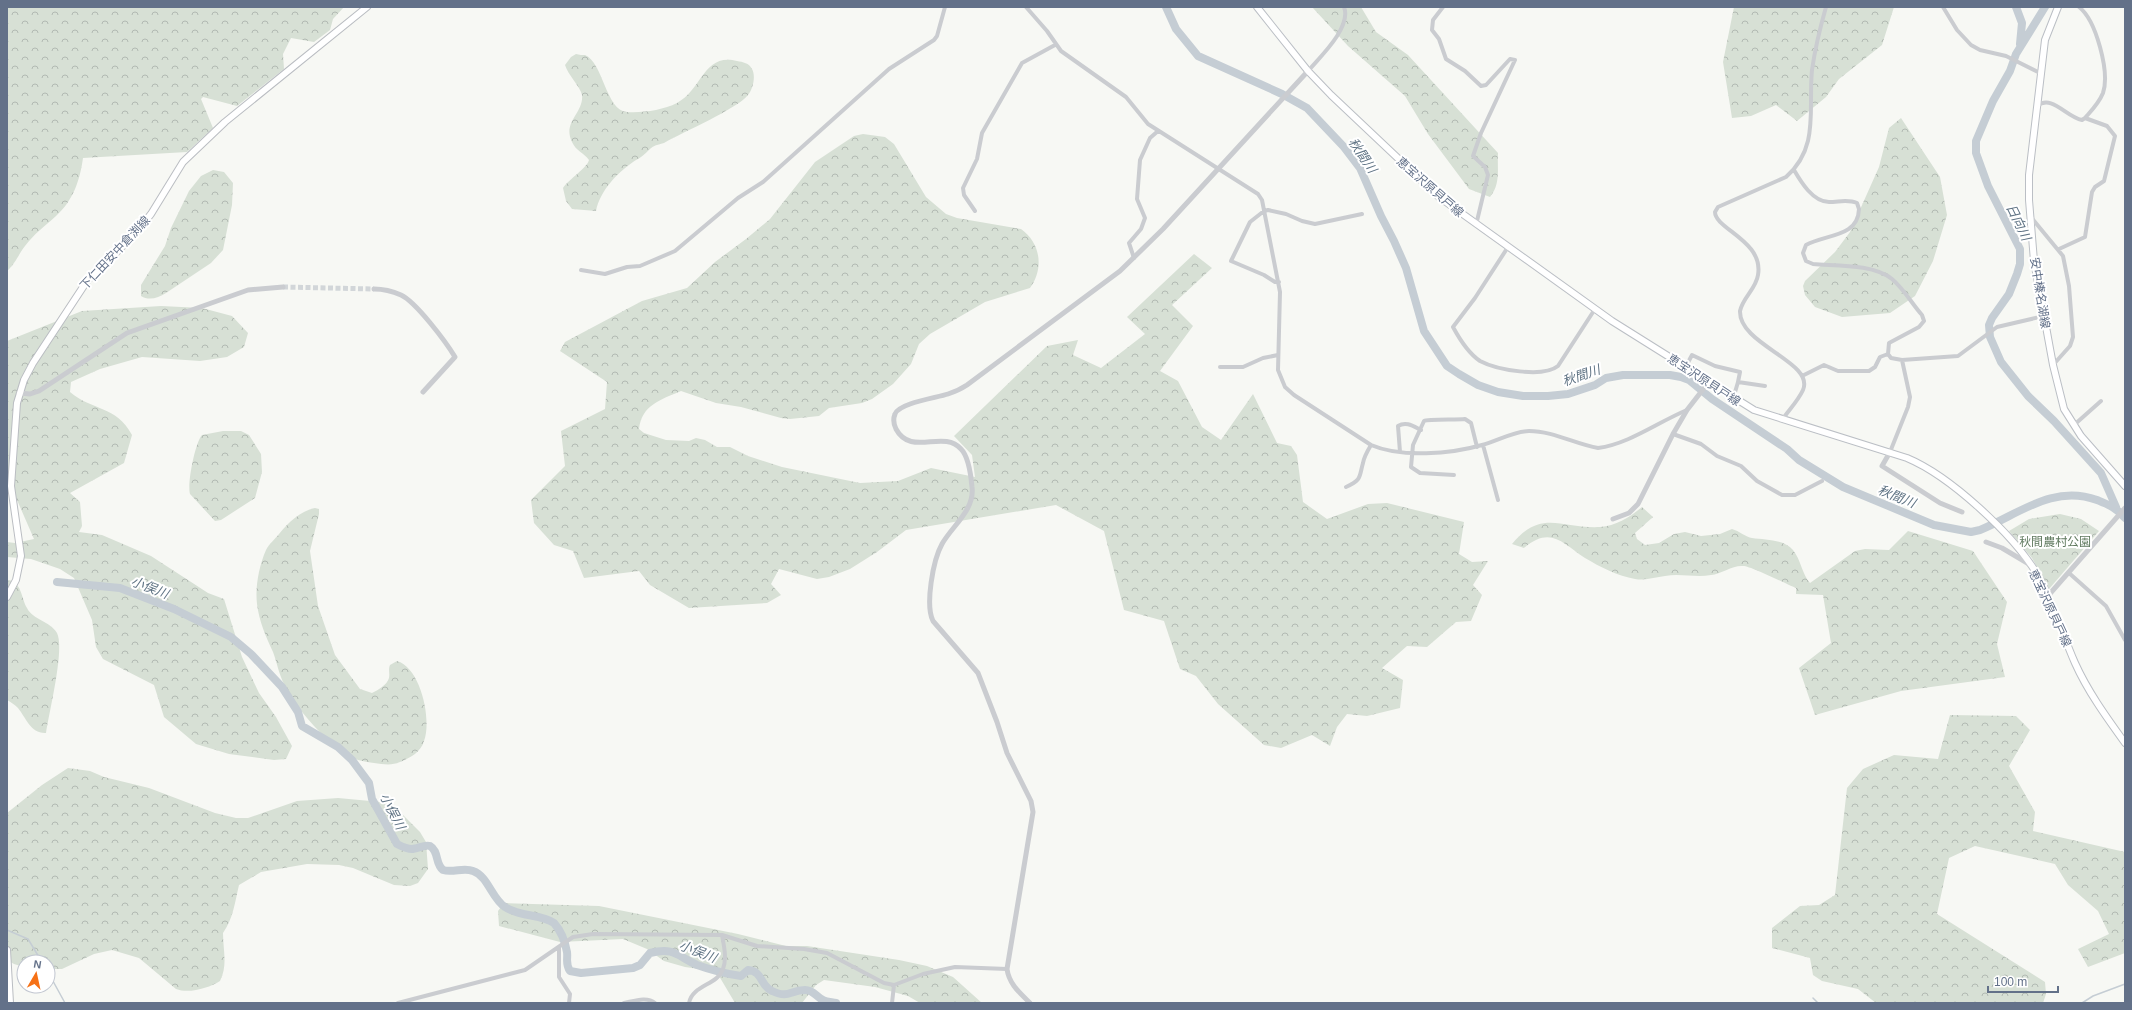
<svg xmlns="http://www.w3.org/2000/svg" width="2132" height="1010" font-family="Helvetica,'Noto Sans JP',sans-serif">
	<style>
		.forest { fill: url(#forest-crowns) }
		.lines { fill: none; stroke-linecap: round; stroke-linejoin: round }
		.stream { stroke: #c5cdd4; stroke-width: 1.5 }
		.river { stroke: #c5cdd4; stroke-width: 8 }
		.tertiary-tunnel { stroke: #d2d6d9; stroke-width: 5; stroke-dasharray: 5 2.5; stroke-linecap: butt }
		.secondary-casing { stroke: #bbbfc5; stroke-width: 8 }
		.primary-casing { stroke: #babdc2; stroke-width: 8 }
		.minor { stroke: #caccd0; stroke-width: 4 }
		.tertiary { stroke: #caccd0; stroke-width: 5 }
		.secondary { stroke: #fff; stroke-width: 6 }
		.primary { stroke: #fff; stroke-width: 6 }
		.labels { text-anchor: middle; stroke-width: 4; stroke-linejoin: round; paint-order: stroke }
		.street-label { font-size: 12px; fill: #637189; stroke: #fff }
		.park-label { font-size: 12px; fill: #607a5f; stroke: #fff }
		.water-label { font-size: 13px; font-style: italic; fill: #5f7384; stroke: #fff }
	</style>
	<defs>
		<pattern id="forest-crowns" width="20" height="18" patternUnits="userSpaceOnUse"><rect width="20" height="18" fill="#d7e0d5"/><path d="M2 6a3 3 0 1 1 6 0M12 15a3 3 0 1 1 6 0" fill="none" stroke="#b2bab3"/></pattern>
	</defs>
	<rect width="100%" height="100%" fill="#f7f8f4"/>
	<path class="forest" d="M7 7H344L333 19 330 30 314 42 291 38 283 54 284 69 237 106 203 97 201 99 213 128 187 152 83 158C80 180 73 201 56 216 45 226 34 234 25 246 18 255 16 263 7 271Z
		M1312 7H1361L1376 32 1408 55 1498 153C1497 168 1501 184 1490 197L1469 189 1428 134 1405 96 1348 46Z
		M1734 7H1894L1882 45 1839 79 1826 97 1797 121 1776 105 1751 116 1732 118 1723 62Z
		M576 54C579 55 583 55 585 55 603 62 606 111 627 112 643 113 663 110 677 103 703 89 703 53 737 61 743 62 749 63 752 69 756 76 753 89 748 95 737 109 683 132 664 143 648 147 653 148 641 157 639 159 635 160 633 162 617 173 600 191 596 211L572 209 566 201 563 188C569 179 587 168 589 160 584 153 576 151 572 142 562 122 584 113 582 95 580 86 568 75 565 65L571 57Z
		M1901 118 1940 177 1947 215 1933 261 1915 296 1890 313 1842 317 1815 307 1805 295 1803 286 1805 281 1835 252 1850 232 1879 167 1889 128Z
		M863 134 885 137 894 144 926 197 946 214 957 218 1021 229C1041 243 1044 269 1030 288L985 302 930 334 919 344 911 364 893 384 872 399 862 403 829 408 819 416 790 419 781 418 741 407 716 403 681 391C660 400 642 405 639 429L644 433 666 440 689 441 696 438 705 440 717 447H730L748 456 782 467 860 483 898 481 931 468 975 477 972 455 954 436 1047 346 1078 340 1073 355 1101 368 1145 334 1127 317 1194 254 1212 268 1172 305 1193 326 1160 371 1178 381 1202 427 1221 440 1253 394 1277 443 1291 446 1297 455 1303 502 1327 519 1368 504 1387 503 1464 522 1459 554 1472 562 1488 561 1473 585 1482 595 1471 621 1456 622 1427 647 1407 646 1382 668 1403 680 1400 708 1367 716 1347 714 1337 727 1330 746 1312 735 1281 748 1264 745 1218 704 1196 676 1180 669 1164 621 1124 610 1104 531 1056 505 906 530 877 552 850 569 829 577 817 579 779 569 771 584 781 595 767 603 689 608 650 585 639 571 584 578 573 551 554 545 534 523 531 500 565 466 561 431 605 409 607 382 560 351 565 342 642 301 687 288 715 262 746 239 770 219 815 162 854 136Z
		M213 170 224 172 233 183 232 205 223 250 211 263 166 293C158 298 149 301 141 296V285L165 246 171 228 189 191 201 176Z
		M161 306 202 308 232 316 248 333 244 347 227 357 200 361 142 357 100 369 71 382 70 392C92 411 116 405 132 435L124 463 70 493 80 502 82 526 79 532 102 535 151 556 208 593 224 599 242 657 259 693 276 717 292 746 286 759 274 760 229 754 196 744 164 717 154 685 103 659 96 647 92 620 74 578 60 569 31 559 7 557V542L15 543 34 539 7 477V341L82 311Z
		M223 431H241L249 435 261 454 262 472 255 498 221 520 215 521 190 494C187 484 195 443 202 435Z
		M1642 507 1653 517 1635 533 1637 539 1645 545 1659 543 1674 534 1685 532 1701 536 1720 534 1732 529C1739 531 1746 537 1752 538 1765 540 1784 539 1793 550 1801 560 1802 574 1810 583L1855 551 1865 549 1889 550 1908 531 1973 551 2007 602 1997 644 2005 677 1901 691 1815 715 1799 668 1831 643 1823 595 1796 594V588C1786 584 1751 566 1743 566 1733 565 1721 574 1711 575 1696 578 1680 573 1665 576 1655 577 1646 581 1635 579 1618 576 1600 567 1585 558 1563 544 1551 525 1524 548L1512 544C1542 508 1561 529 1600 527 1616 526 1630 517 1642 507Z
		M315 508 319 509V514L310 551 318 606 335 655 360 689 372 693C378 690 387 685 389 678 390 673 388 670 390 665L397 661C421 668 432 720 424 741 421 752 410 758 400 762 391 766 383 764 374 763 367 762 360 761 353 758 330 748 294 706 284 684 279 674 277 663 273 652 266 637 259 621 257 604 255 587 259 566 266 550 269 544 275 539 279 534 289 522 300 511 315 508Z
		M2060 514 2081 519 2099 531 2049 589 2032 558 2009 531 2029 519Z
		M7 580C22 581 21 598 27 608 33 620 50 621 57 633 65 649 49 712 46 733 31 734 26 718 18 708 15 705 11 702 7 700Z
		M1950 715 2016 716 2030 730 2009 766 2035 812 2033 831 2125 852V953L2088 967 2078 949 2109 934 2098 911 2068 885 2055 864 1975 846 1949 858 1937 914 2045 982 2046 994 2043 1003H1876L1858 989 1822 981 1813 975 1810 958 1772 948V928L1800 906 1819 905 1835 895 1847 788 1863 769 1894 755 1938 759Z
		M68 768 90 771 104 777 149 788 215 813 236 818H248L297 801 338 798 381 802 391 804 397 809 420 832 426 842 428 869 418 883 410 886 394 885 353 868 339 865 307 864 261 872 239 885C235 902 233 919 223 933 223 950 228 965 220 981 209 988 189 994 176 989L139 958 112 950 94 954 62 969H48V962H24V967L14 964 7 960V813L42 785Z
		M504 903 599 906 738 934 786 946H807L899 960 927 966 953 977 982 1003H920L908 996 875 987 824 980 816 985 802 1003H735L719 976 713 971 685 967 664 961 647 949 623 939 560 942 499 926 498 911Z"/>
	<g class="lines">
		<path class="stream" d="M7 930 28 939 42 962
			M48 972 65 1003
			M1813 998 1818 1003
			M2082 1003 2093 996 2125 984"/>
		<path class="river" d="M1166 7 1176 29 1198 56 1282 94 1307 108 1344 147 1360 168 1381 216 1394 241 1406 268 1424 331 1447 366 1459 374 1478 385 1498 392 1523 396H1548L1568 394 1595 385 1606 378 1623 375H1670L1681 377 1689 380 1712 399 1787 449 1799 460 1843 487 1934 525 1971 532 1980 530C2019 514 2053 484 2097 500 2109 505 2117 508 2125 518
			M2016 7 2022 23 2020 44
			M2045 7 2016 54 2010 71 1993 101 1976 141V153L1988 186 2020 249V264L2017 274 2009 294 1992 318 1989 325 1990 337 2001 362 2028 396 2054 421 2101 473 2116 507
			M57 582 120 588 174 609 231 637 251 654 282 687 298 712 302 726 338 747 352 760 369 783 372 799 397 844C401 846 406 849 412 849 417 849 425 844 430 846 439 851 435 864 443 870 453 873 464 867 473 871 488 876 492 899 505 907 520 917 542 914 554 923 562 932 565 941 567 952 568 959 565 964 570 971L581 973 633 968 640 965 650 953C675 947 677 956 697 965 711 970 727 974 741 976L748 970C763 971 760 986 772 991 789 999 790 990 805 990 814 990 816 997 823 1000 827 1002 832 1002 836 1003"/>
		<path class="tertiary-tunnel" d="M283 287 374 289"/>
		<defs>
			<path id="secondary" d="M1257 7 1308 71 1331 95 1439 197 1612 321 1754 410 1907 458C1950 476 2013 534 2037 574 2053 601 2062 634 2075 663 2088 692 2107 718 2125 743
				M2058 7 2045 40 2029 175V200L2034 261 2053 365 2064 409 2081 436 2125 486"/>
			<path id="primary" d="M7 597 16 580 21 556 11 486 17 403 24 380 33 363 87 281 134 235 151 214 183 162 225 122 367 7
				M7 950 10 1003"/>
		</defs>
		<use href="#secondary" class="secondary-casing"/>
		<use href="#primary" class="primary-casing"/>
		<path class="minor" d="M1026 7 1047 31 1061 51 1126 97 1148 124 1258 194 1262 200 1280 292 1278 370 1285 387 1294 395 1371 445C1401 458 1451 454 1482 445 1497 441 1514 431 1529 431 1553 431 1575 444 1598 448 1629 444 1658 422 1687 410
			M1443 7 1433 20 1432 30 1439 39 1446 59 1465 71 1481 86 1486 85 1510 59 1515 60 1481 133 1473 156 1485 167 1488 175 1476 225
			M1943 7 1957 30 1971 45 1980 50 2006 56 2040 73
			M2079 7C2096 20 2110 72 2103 93 2099 103 2092 110 2085 118
			M1308 71C1320 57 1352 27 1344 7
			M2037 106C2052 94 2066 117 2082 120L2085 118 2107 126 2115 136 2104 181 2095 187 2092 192 2085 237 2059 249
			M1794 170C1801 182 1813 202 1829 202 1839 202 1848 199 1857 203L1859 209C1858 238 1825 234 1806 245L1803 253 1806 261 1813 264C1837 266 1873 264 1892 279 1904 289 1912 304 1922 315L1924 321 1919 327 1889 343 1888 354 1891 358 1902 360 1958 356 1997 327 2044 316
			M975 211 964 195 963 188 977 159 982 133 1022 63 1055 45
			M2030 216 2063 256 2069 286 2073 337 2070 346 2053 365
			M1508 247 1475 298 1453 327C1460 340 1468 353 1480 361 1497 370 1543 378 1558 366L1595 309
			M1134 258 1129 243 1141 229 1145 218 1137 199 1140 160 1150 138 1158 131
			M581 270 605 274 627 267 640 266 675 251 738 198 763 182 889 69 934 40 937 36 945 7
			M1279 282H1275L1264 275 1231 261 1250 222 1264 211 1268 210 1286 214 1302 221 1315 224 1362 214
			M1220 367H1243L1263 358 1278 355
			M1685 368 1692 355 1715 366 1740 372 1738 382
			M1802 376 1824 365 1838 371H1869L1875 367 1880 357 1888 354
			M1733 399 1738 382 1765 386
			M1782 420C1788 411 1798 401 1803 390 1815 362 1739 345 1740 311 1743 297 1756 289 1758 275 1764 241 1715 229 1715 212L1718 207 1786 177C1820 147 1808 109 1812 70 1815 49 1820 28 1826 7
			M2074 425 2101 401
			M1673 434 1701 444 1717 456 1741 466 1757 481 1782 495H1795L1822 481
			M1483 445 1498 500
			M1400 452 1398 426C1406 421 1413 426 1421 430
			M1890 452 1908 407 1910 397 1902 360
			M1454 475 1420 473 1411 467 1413 445 1424 421C1428 419 1458 420 1465 419L1471 423 1477 447
			M1346 487C1362 480 1359 477 1363 463 1364 457 1368 450 1371 445
			M2069 573 2106 606 2125 640
			M559 947V977L570 994 569 1003
			M398 1003 525 970 573 937 593 934 722 935 757 946 804 949 827 953 884 983 894 985 923 974 955 967 1007 969
			M624 1003C634 1001 647 996 655 1003
			M689 1003C692 985 718 985 723 969 727 958 724 946 722 935
			M892 1003 894 985"/>
		<path class="tertiary" d="M374 289C383 289 392 291 401 295 416 302 446 342 455 357L423 392
			M19 393 30 394 39 391 127 333 248 290 283 287
			M1890 452 1882 466 1940 503 1962 512
			M1613 519 1629 513 1638 504 1673 434 1687 410 1708 383
			M1986 542 2002 548 2029 564
			M2047 597 2125 508
			M1030 1003C1020 993 1009 984 1007 969L1033 812 1031 801 1007 753 997 722 978 673 933 621C925 605 933 560 942 544 952 526 975 510 972 487 971 476 969 457 961 449 943 429 911 457 896 429 894 425 893 419 895 414 899 403 936 398 948 394 954 392 961 389 967 385L1120 271 1163 229 1308 71"/>
		<use href="#secondary" class="secondary"/>
		<use href="#primary" class="primary"/>
	</g>
	<g class="labels">
		<g class="street-label">
			<text transform="translate(1430 187) rotate(41)" y="4">恵宝沢原貝戸線</text>
			<text transform="translate(115 253) rotate(-47)" y="4">下仁田安中倉渕線</text>
			<text transform="translate(2040 293) rotate(81)" y="4">安中榛名湖線</text>
			<text transform="translate(1704 380) rotate(33)" y="4">恵宝沢原貝戸線</text>
			<text transform="translate(2050 608) rotate(65)" y="4">恵宝沢原貝戸線</text>
		</g>
		<g class="park-label">
			<text x="2055" y="546">秋間農村公園</text>
		</g>
		<g class="water-label">
			<text transform="translate(1363 155) rotate(56)" y="5">秋間川</text>
			<text transform="translate(2019 222) rotate(64)" y="5">日向川</text>
			<text transform="translate(1581 375) rotate(-19)" y="5">秋間川</text>
			<text transform="translate(1897 496) rotate(22)" y="5">秋間川</text>
			<text transform="translate(150 587) rotate(21)" y="5">小俣川</text>
			<text transform="translate(393 811) rotate(63)" y="5">小俣川</text>
			<text transform="translate(698 951) rotate(21)" y="5">小俣川</text>
		</g>
	</g>
	<rect width="2132" height="1010" fill="none" stroke="#637189" stroke-width="16"/>
	<g transform="translate(36 974) rotate(9)"><circle r="19" fill="#ffffff" stroke="#c1c6d0"/>
	<path d="M0-3L7 15L0 10L-7 15Z" fill="#f67116"/>
	<text y="-6" font-size="11" font-weight="bold" text-anchor="middle" fill="#637189">N</text>
	</g>
	<path d="M1988 986v6h70v-6" fill="none" stroke="#637189" stroke-width="2"/>
	<text x="1994" y="986" font-size="12" fill="#637189" stroke="#ffffff" stroke-width="3" paint-order="stroke">100 m</text>
</svg>
